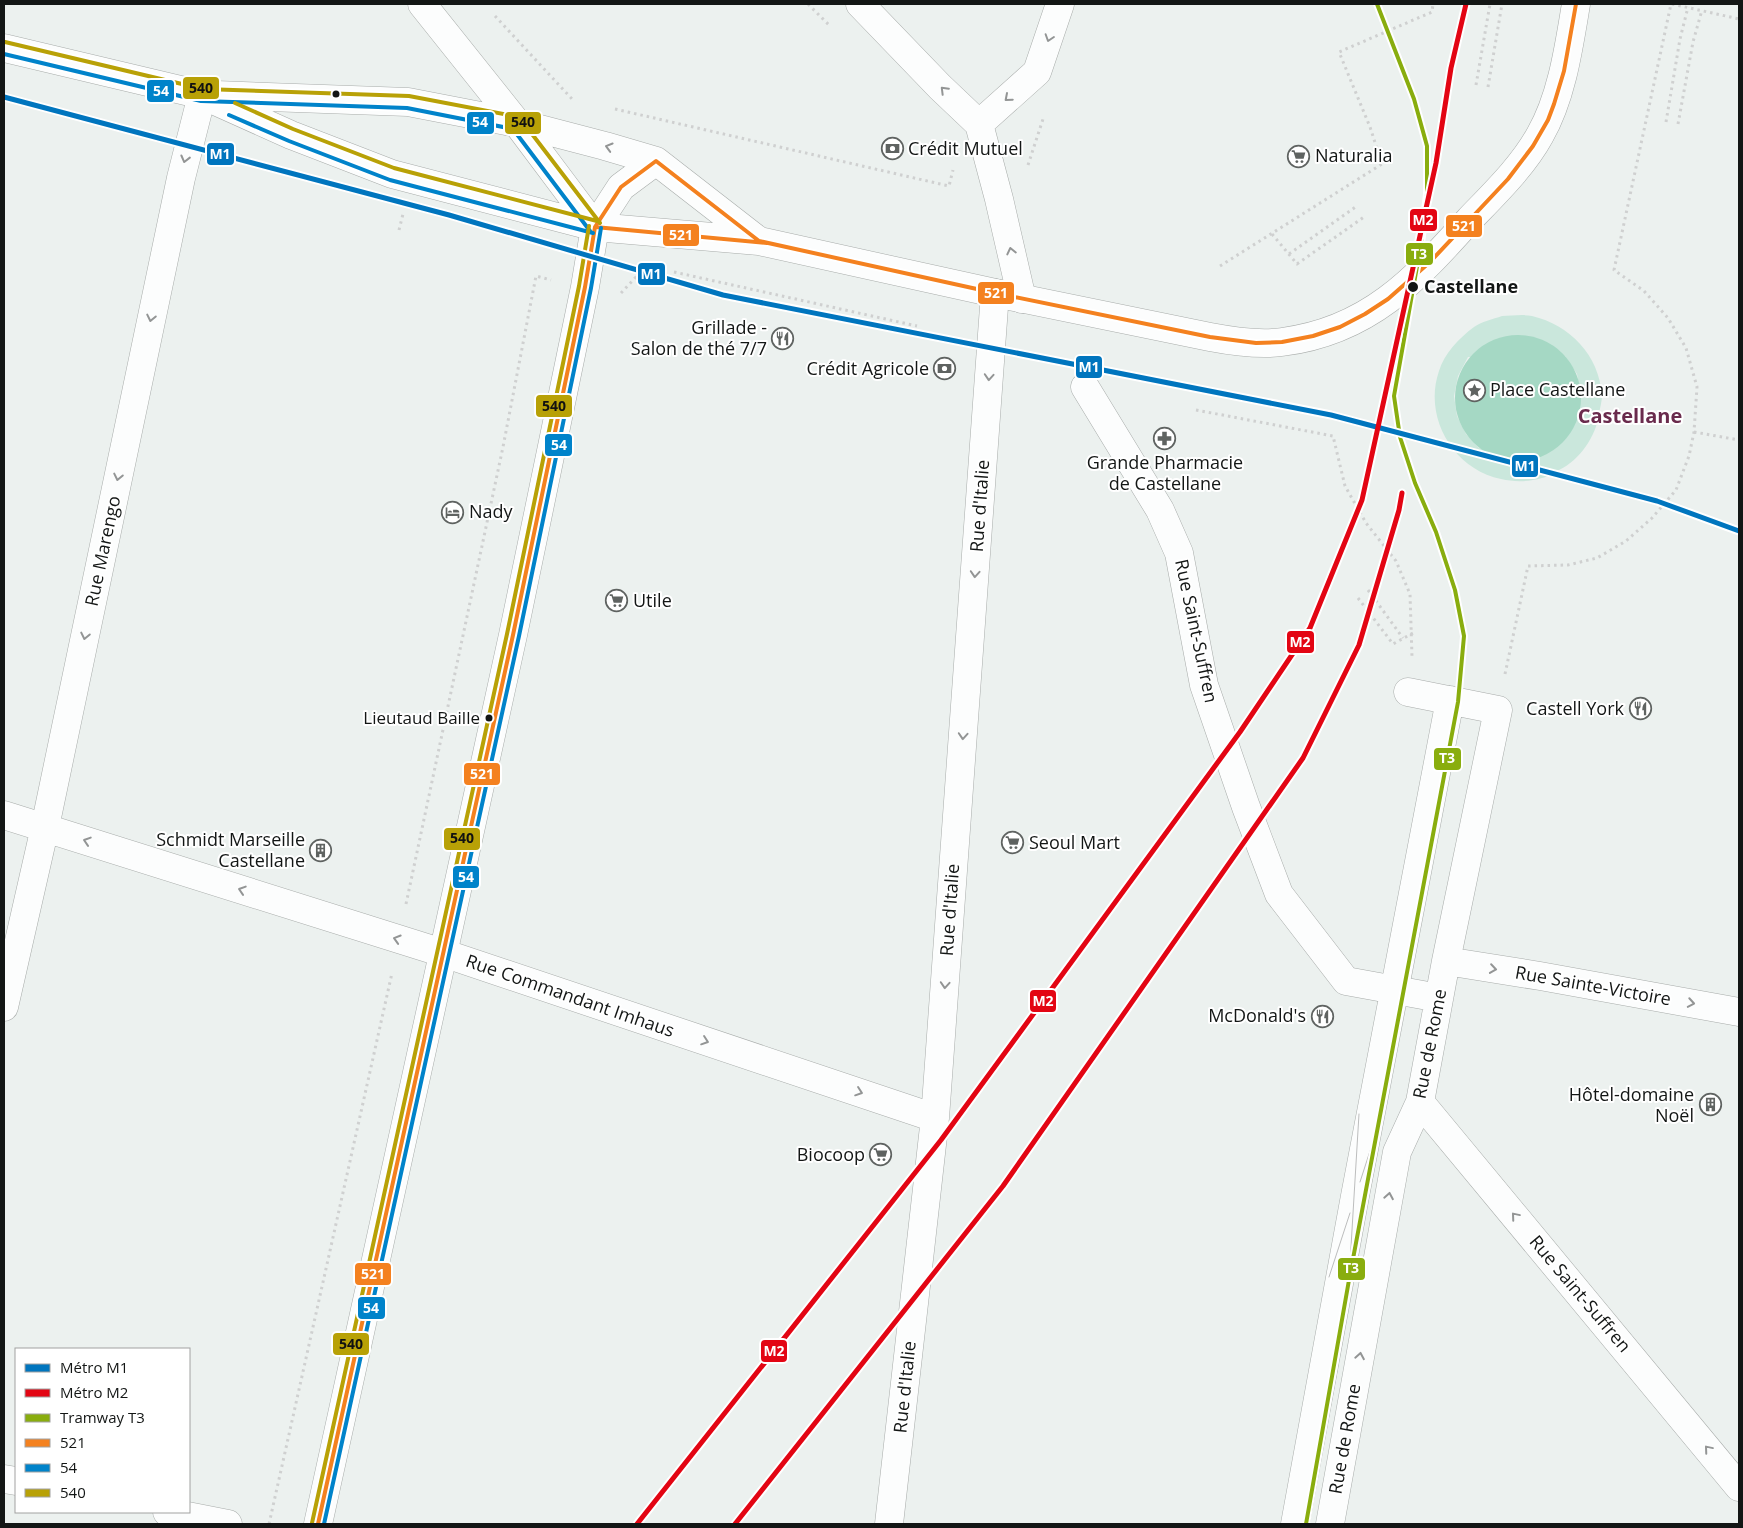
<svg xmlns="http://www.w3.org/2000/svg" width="1743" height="1528" font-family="'Open Sans',sans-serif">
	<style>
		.green { fill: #cae7dc; fill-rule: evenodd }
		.water { fill: #a5d8c4 }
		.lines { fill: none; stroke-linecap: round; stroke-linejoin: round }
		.minor-casing { stroke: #a8acaa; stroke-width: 29 }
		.major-casing { stroke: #a8acaa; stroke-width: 29 }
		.path { stroke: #cfd0d0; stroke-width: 3; stroke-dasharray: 2.5 4; stroke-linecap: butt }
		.minor { stroke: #fcfdfd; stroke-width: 28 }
		.major { stroke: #fcfdfd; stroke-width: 28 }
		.tram { stroke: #bcbdbd; stroke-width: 1 }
		.bus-1-casing { stroke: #fff; stroke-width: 8 }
		.bus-2-casing { stroke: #fff; stroke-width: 8 }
		.bus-3-casing { stroke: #fff; stroke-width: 8 }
		.bus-1 { stroke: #f4811f; stroke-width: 4 }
		.bus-2 { stroke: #0083ca; stroke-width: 4 }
		.bus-3 { stroke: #b8a106; stroke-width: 4 }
		.tram-1-casing { stroke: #fff; stroke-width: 8 }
		.tram-1 { stroke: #89ad0e; stroke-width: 4 }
		.metro-1-casing { stroke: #fff; stroke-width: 9 }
		.metro-2-casing { stroke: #fff; stroke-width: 9 }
		.metro-1 { stroke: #0075be; stroke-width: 5 }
		.metro-2 { stroke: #e30513; stroke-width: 5 }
		.oneway { stroke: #939595 }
		.bus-dot { fill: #131615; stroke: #fff; stroke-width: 2 }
		.labels { text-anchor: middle; stroke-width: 4; stroke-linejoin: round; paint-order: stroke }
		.bus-label { font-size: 17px; fill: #131615; stroke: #fff; text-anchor: end }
		.poi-label { font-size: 18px; fill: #131615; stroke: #fff; text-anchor: end }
		.stop-label { font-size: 18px; font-weight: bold; fill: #131615; stroke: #fff; text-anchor: start }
		.street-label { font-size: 18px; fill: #131615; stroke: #fff }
		.quarter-label { font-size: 20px; font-weight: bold; fill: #6a2b4d; stroke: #fff }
		.line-badge { stroke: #fff; stroke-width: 2 }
		.badge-label { font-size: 14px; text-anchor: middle; font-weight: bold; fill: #fff }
		.pale-badge-label { font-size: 14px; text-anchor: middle; font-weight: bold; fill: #111 }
	</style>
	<rect width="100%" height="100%" fill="#ecf1ef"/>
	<path class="green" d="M1502 316C1511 316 1523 314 1532 316 1570 325 1599 355 1602 395 1602 401 1600 408 1599 414 1596 436 1580 460 1559 470 1553 473 1548 477 1542 478 1528 482 1514 482 1501 479 1453 469 1423 417 1439 371 1444 354 1459 338 1474 327 1481 322 1493 319 1502 316ZM1565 356 1577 374 1581 395 1479 448 1466 434 1457 416 1454 396 1458 376 1468 357Z"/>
	<path class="water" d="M1455 398a63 63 0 1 1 126 0a63 63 0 1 1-126 0Z"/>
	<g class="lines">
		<defs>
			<path id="minor" d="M860 4 940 87 979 124 999 199 1022 299
				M979 124 1037 72 1060 4
				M1085 387 1160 510 1179 553 1204 685 1246 807 1279 894 1346 981 1439 998
				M4 815 443 953 935 1118
				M1446 961 1540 976 1739 1012
				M4 1007 45 827 181 178 202 95
				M1420 1102 1739 1487
				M4 1479 16 1481
				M167 1512 228 1524
				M889 1524 935 1118 995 293
				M1295 1524 1355 1196 1450 700
				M1330 1524 1397 1152 1420 1102 1446 961 1498 710 1408 692"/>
			<path id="major" d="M422 4 517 123 595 227
				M4 48 202 95 291 135 392 174 595 227 759 241 995 293 1210 337C1231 341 1261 345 1282 342 1369 331 1415 280 1470 219 1495 193 1523 166 1540 135 1562 97 1569 46 1576 4
				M216 95 408 102 517 123 605 146 656 161 759 241
				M318 1524 513 635 585 287 595 227 621 187 656 161"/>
		</defs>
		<use href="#minor" class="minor-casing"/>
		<use href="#major" class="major-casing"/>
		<path class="path" d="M808 4 830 26
			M1672 4 1739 19
			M495 16 572 99
			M1476 85 1490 4
			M1488 87 1502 4
			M615 109 949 186 953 170
			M1666 122 1680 39 1688 7
			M1678 124 1693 42 1702 10
			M1028 165 1044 116
			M399 230 403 214
			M1272 234 1297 264 1364 217
			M1289 254 1357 206
			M1220 266 1382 164 1370 127 1339 52 1432 12 1433 4
			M674 272 917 326
			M621 293 636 277 653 269
			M1196 410 1333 436 1345 486 1366 523 1396 561 1410 594 1412 657
			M1694 432 1739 440
			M1368 590 1403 638
			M1358 598 1393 644 1413 633
			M1505 674 1528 566 1568 565 1597 558 1626 541 1652 518 1676 490 1689 456 1694 432 1697 387 1686 348 1668 318 1644 291 1614 270 1671 4
			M406 904 503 447 536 276 551 280
			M269 1524 392 973"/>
		<use href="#minor" class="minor"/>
		<use href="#major" class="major"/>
		<path class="tram" d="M1360 1182 1380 1120
			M1329 1277 1350 1213
			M1349 1280 1359 1114"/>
		<defs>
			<path id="bus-1" d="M595 227 767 243
				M318 1524 513 635 585 287 595 227 621 187 656 161 759 241 995 293 1210 337 1256 343 1282 342 1313 336 1340 327 1365 314 1388 299 1430 262 1508 179 1533 146 1548 120 1554 104 1564 71 1576 4"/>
			<path id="bus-2" d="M4 54 201 101 407 108 513 129 590 231
				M229 115 289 141 390 180 593 233
				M324 1524 519 636 591 288 601 228"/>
			<path id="bus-3" d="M5 42 203 89 409 96 519 117 600 223
				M235 103 293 129 394 168 597 221
				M312 1523 507 634 579 286 589 226"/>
		</defs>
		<use href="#bus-1" class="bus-1-casing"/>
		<use href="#bus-2" class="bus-2-casing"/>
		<use href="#bus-3" class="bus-3-casing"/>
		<use href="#bus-1" class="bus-1"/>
		<use href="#bus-2" class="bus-2"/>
		<use href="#bus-3" class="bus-3"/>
		<defs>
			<path id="tram-1" d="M1306 1524 1349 1280 1458 702 1464 636 1455 590 1436 532 1415 483 1400 437 1394 396 1421 244 1427 194V146L1414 99 1377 4"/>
		</defs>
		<use href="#tram-1" class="tram-1-casing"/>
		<use href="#tram-1" class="tram-1"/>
		<defs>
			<path id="metro-1" d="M4 97 449 215 723 295 1331 415 1657 501 1739 531"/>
			<path id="metro-2" d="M637 1524 941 1140 1240 732 1310 628 1362 500 1436 163 1451 68 1466 4
				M735 1524 1003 1186 1303 758 1359 645 1399 510 1402 493"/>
		</defs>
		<use href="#metro-1" class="metro-1-casing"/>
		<use href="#metro-2" class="metro-2-casing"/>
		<use href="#metro-1" class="metro-1"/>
		<use href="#metro-2" class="metro-2"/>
	</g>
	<defs><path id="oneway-chevron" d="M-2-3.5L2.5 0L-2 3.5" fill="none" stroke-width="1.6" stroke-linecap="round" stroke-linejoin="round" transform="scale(1.25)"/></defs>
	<g class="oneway">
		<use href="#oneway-chevron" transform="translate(1049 38) rotate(108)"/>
		<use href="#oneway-chevron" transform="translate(944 90) rotate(-135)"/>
		<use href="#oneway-chevron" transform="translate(1008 98) rotate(139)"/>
		<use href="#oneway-chevron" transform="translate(609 147) rotate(-164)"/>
		<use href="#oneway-chevron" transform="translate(185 159) rotate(104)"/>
		<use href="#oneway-chevron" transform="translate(1011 251) rotate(-103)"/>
		<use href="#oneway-chevron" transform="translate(151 318) rotate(102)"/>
		<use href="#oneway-chevron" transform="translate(989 377) rotate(94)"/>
		<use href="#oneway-chevron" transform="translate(118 477) rotate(102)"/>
		<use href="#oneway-chevron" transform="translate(975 574) rotate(94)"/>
		<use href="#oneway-chevron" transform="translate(85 636) rotate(102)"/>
		<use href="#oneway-chevron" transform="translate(963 736) rotate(94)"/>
		<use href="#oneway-chevron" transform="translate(87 841) rotate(-162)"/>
		<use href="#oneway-chevron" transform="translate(242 890) rotate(-162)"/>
		<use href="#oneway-chevron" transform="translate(397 939) rotate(-163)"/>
		<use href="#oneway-chevron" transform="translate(1493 969) rotate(8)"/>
		<use href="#oneway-chevron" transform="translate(945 985) rotate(94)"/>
		<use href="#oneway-chevron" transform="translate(1691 1003) rotate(10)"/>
		<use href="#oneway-chevron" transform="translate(705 1041) rotate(19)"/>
		<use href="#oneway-chevron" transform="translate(859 1092) rotate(19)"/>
		<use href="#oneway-chevron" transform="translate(1389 1196) rotate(-80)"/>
		<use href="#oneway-chevron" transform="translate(1515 1216) rotate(-130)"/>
		<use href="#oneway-chevron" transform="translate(1360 1356) rotate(-80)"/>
		<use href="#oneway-chevron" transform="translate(1708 1449) rotate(-130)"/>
	</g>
	<defs>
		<symbol id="bank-ring" viewBox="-11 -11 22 22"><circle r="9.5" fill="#fff" stroke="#5f6361" stroke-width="1.5"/><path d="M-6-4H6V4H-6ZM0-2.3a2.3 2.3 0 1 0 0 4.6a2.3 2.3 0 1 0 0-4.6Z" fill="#5f6361"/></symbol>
		<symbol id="supermarket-ring" viewBox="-11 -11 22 22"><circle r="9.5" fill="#fff" stroke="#5f6361" stroke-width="1.5"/><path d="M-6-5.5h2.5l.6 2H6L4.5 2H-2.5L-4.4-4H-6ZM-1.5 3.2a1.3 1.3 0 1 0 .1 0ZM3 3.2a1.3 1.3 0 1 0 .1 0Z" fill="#5f6361"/></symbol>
		<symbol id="restaurant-ring" viewBox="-11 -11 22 22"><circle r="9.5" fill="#fff" stroke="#5f6361" stroke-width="1.5"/><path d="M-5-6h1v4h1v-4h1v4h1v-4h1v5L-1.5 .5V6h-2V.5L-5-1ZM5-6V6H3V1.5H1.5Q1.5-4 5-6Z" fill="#5f6361"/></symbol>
		<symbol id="sight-ring" viewBox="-11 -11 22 22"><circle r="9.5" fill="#fff" stroke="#5f6361" stroke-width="1.5"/><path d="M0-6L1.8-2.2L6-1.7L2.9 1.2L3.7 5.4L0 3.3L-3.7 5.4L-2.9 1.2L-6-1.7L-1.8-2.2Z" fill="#5f6361"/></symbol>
		<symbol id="pharmacy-ring" viewBox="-11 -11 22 22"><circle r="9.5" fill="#fff" stroke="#5f6361" stroke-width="1.5"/><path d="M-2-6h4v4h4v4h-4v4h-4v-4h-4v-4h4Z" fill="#5f6361"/></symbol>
		<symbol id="hotel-ring" viewBox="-11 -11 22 22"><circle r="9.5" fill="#fff" stroke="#5f6361" stroke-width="1.5"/><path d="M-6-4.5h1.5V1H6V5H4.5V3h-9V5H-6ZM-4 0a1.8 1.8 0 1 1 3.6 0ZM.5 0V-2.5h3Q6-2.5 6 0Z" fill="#5f6361"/></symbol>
		<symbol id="building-ring" viewBox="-11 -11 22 22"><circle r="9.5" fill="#fff" stroke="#5f6361" stroke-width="1.5"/><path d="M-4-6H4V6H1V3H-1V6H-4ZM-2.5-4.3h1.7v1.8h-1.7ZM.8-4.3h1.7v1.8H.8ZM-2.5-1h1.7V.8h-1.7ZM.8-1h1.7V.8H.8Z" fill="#5f6361"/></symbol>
	</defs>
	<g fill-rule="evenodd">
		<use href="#bank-ring" x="880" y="136" width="25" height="25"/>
		<use href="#supermarket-ring" x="1286" y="144" width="25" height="25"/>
		<use href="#restaurant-ring" x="770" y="326" width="25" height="25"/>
		<use href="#bank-ring" x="932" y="356" width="25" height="25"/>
		<use href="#sight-ring" x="1462" y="378" width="25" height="25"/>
		<use href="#pharmacy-ring" x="1152" y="426" width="25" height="25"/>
		<use href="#hotel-ring" x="440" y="500" width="25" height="25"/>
		<use href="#supermarket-ring" x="604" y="588" width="25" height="25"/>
		<use href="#restaurant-ring" x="1628" y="696" width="25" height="25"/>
		<use href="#supermarket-ring" x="1000" y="830" width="25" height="25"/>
		<use href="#building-ring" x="308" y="838" width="25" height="25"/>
		<use href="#restaurant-ring" x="1310" y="1004" width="25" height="25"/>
		<use href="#building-ring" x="1698" y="1092" width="25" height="25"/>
		<use href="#supermarket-ring" x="868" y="1142" width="25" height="25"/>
	</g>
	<g class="bus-dot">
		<circle cx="336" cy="94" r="4.5"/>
		<circle cx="1413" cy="287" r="6"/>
		<circle cx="489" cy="718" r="4.5"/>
	</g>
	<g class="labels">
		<g class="bus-label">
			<text x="480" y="724">Lieutaud Baille</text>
		</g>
		<g class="poi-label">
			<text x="908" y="155" text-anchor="start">Crédit Mutuel</text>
			<text x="1315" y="162" text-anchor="start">Naturalia</text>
			<text x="767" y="334">Grillade -<tspan x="767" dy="21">Salon de thé 7/7</tspan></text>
			<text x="929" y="375">Crédit Agricole</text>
			<text x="1490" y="396" text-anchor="start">Place Castellane</text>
			<text x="1165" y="469" text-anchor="middle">Grande Pharmacie<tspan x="1165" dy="21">de Castellane</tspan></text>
			<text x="469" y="518" text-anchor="start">Nady</text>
			<text x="633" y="607" text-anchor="start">Utile</text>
			<text x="1624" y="715">Castell York</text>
			<text x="305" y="846">Schmidt Marseille<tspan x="305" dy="21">Castellane</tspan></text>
			<text x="1029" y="849" text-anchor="start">Seoul Mart</text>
			<text x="1306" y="1022">McDonald's</text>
			<text x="1694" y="1101">Hôtel-domaine<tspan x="1694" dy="21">Noël</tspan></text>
			<text x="865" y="1161">Biocoop</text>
		</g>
		<g class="stop-label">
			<text x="1424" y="293">Castellane</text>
		</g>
		<g class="street-label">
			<text transform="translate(980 506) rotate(-86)" y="6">Rue d'Italie</text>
			<text transform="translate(103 551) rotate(-78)" y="6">Rue Marengo</text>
			<text transform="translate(1196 631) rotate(78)" y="6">Rue Saint-Suffren</text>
			<text transform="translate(950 910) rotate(-86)" y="6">Rue d'Italie</text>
			<text transform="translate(1593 986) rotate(10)" y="6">Rue Sainte-Victoire</text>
			<text transform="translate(570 996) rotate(19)" y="6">Rue Commandant Imhaus</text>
			<text transform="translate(1430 1044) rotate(-79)" y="6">Rue de Rome</text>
			<text transform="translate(1580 1294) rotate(50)" y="6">Rue Saint-Suffren</text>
			<text transform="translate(905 1387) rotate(-84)" y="6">Rue d'Italie</text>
			<text transform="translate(1345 1439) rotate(-80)" y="6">Rue de Rome</text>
		</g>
		<g class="quarter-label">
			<text x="1630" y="423">Castellane</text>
		</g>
	</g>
	<g class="line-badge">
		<rect x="182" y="76" width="38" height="24" rx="5" fill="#b8a106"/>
		<rect x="146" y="79" width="29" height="24" rx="5" fill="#0083ca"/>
		<rect x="466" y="111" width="29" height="24" rx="5" fill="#0083ca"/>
		<rect x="504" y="111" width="38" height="24" rx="5" fill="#b8a106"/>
		<rect x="206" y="142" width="29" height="24" rx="5" fill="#0075be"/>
		<rect x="1409" y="208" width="29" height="24" rx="5" fill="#e30513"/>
		<rect x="1445" y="214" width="38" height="24" rx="5" fill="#f4811f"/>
		<rect x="662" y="223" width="38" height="24" rx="5" fill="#f4811f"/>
		<rect x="1405" y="242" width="29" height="24" rx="5" fill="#89ad0e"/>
		<rect x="637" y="262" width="29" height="24" rx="5" fill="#0075be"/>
		<rect x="977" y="281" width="38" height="24" rx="5" fill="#f4811f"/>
		<rect x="1075" y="355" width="28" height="24" rx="5" fill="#0075be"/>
		<rect x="535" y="394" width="38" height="24" rx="5" fill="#b8a106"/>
		<rect x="544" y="433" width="29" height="24" rx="5" fill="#0083ca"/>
		<rect x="1511" y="454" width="28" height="24" rx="5" fill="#0075be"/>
		<rect x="1286" y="630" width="29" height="24" rx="5" fill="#e30513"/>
		<rect x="1433" y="747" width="29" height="24" rx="5" fill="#89ad0e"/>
		<rect x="463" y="762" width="38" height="24" rx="5" fill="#f4811f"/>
		<rect x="443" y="827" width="38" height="24" rx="5" fill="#b8a106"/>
		<rect x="452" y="865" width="28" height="24" rx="5" fill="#0083ca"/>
		<rect x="1029" y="989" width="28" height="24" rx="5" fill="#e30513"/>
		<rect x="1337" y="1257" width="29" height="24" rx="5" fill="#89ad0e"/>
		<rect x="354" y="1262" width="38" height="24" rx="5" fill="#f4811f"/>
		<rect x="357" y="1296" width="29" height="24" rx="5" fill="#0083ca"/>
		<rect x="332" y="1332" width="38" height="24" rx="5" fill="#b8a106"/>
		<rect x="760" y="1339" width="28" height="24" rx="5" fill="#e30513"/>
	</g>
	<g class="badge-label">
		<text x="161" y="96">54</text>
		<text x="480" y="127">54</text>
		<text x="220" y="159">M1</text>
		<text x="1423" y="225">M2</text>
		<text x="1464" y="231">521</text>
		<text x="681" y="240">521</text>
		<text x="1419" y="259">T3</text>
		<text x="651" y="279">M1</text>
		<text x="996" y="298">521</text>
		<text x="1089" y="372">M1</text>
		<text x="559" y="450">54</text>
		<text x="1525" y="471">M1</text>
		<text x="1300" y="647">M2</text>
		<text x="1447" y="763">T3</text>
		<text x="482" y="779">521</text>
		<text x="466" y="882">54</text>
		<text x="1043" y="1006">M2</text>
		<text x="1351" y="1273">T3</text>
		<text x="373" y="1279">521</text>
		<text x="371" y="1313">54</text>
		<text x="774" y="1356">M2</text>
	</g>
	<g class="pale-badge-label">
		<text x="201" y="93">540</text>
		<text x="523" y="127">540</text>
		<text x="554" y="411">540</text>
		<text x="462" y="843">540</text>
		<text x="351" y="1349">540</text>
	</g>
	<rect width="1743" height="1528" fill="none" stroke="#131615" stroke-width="10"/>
	<rect x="15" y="1348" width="175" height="165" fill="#ffffff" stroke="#a1a2a1"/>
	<rect x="25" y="1364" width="25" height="8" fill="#0075be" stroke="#a1a2a1"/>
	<text x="60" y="1373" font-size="15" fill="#131615">Métro M1</text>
	<rect x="25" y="1389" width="25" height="8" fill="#e30513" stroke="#a1a2a1"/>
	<text x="60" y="1398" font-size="15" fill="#131615">Métro M2</text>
	<rect x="25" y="1414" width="25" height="8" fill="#89ad0e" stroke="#a1a2a1"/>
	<text x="60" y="1423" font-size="15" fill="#131615">Tramway T3</text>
	<rect x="25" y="1439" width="25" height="8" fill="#f4811f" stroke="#a1a2a1"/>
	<text x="60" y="1448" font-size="15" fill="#131615">521</text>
	<rect x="25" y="1464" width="25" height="8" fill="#0083ca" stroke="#a1a2a1"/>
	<text x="60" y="1473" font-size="15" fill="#131615">54</text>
	<rect x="25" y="1489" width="25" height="8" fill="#b8a106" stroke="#a1a2a1"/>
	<text x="60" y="1498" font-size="15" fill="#131615">540</text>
</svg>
